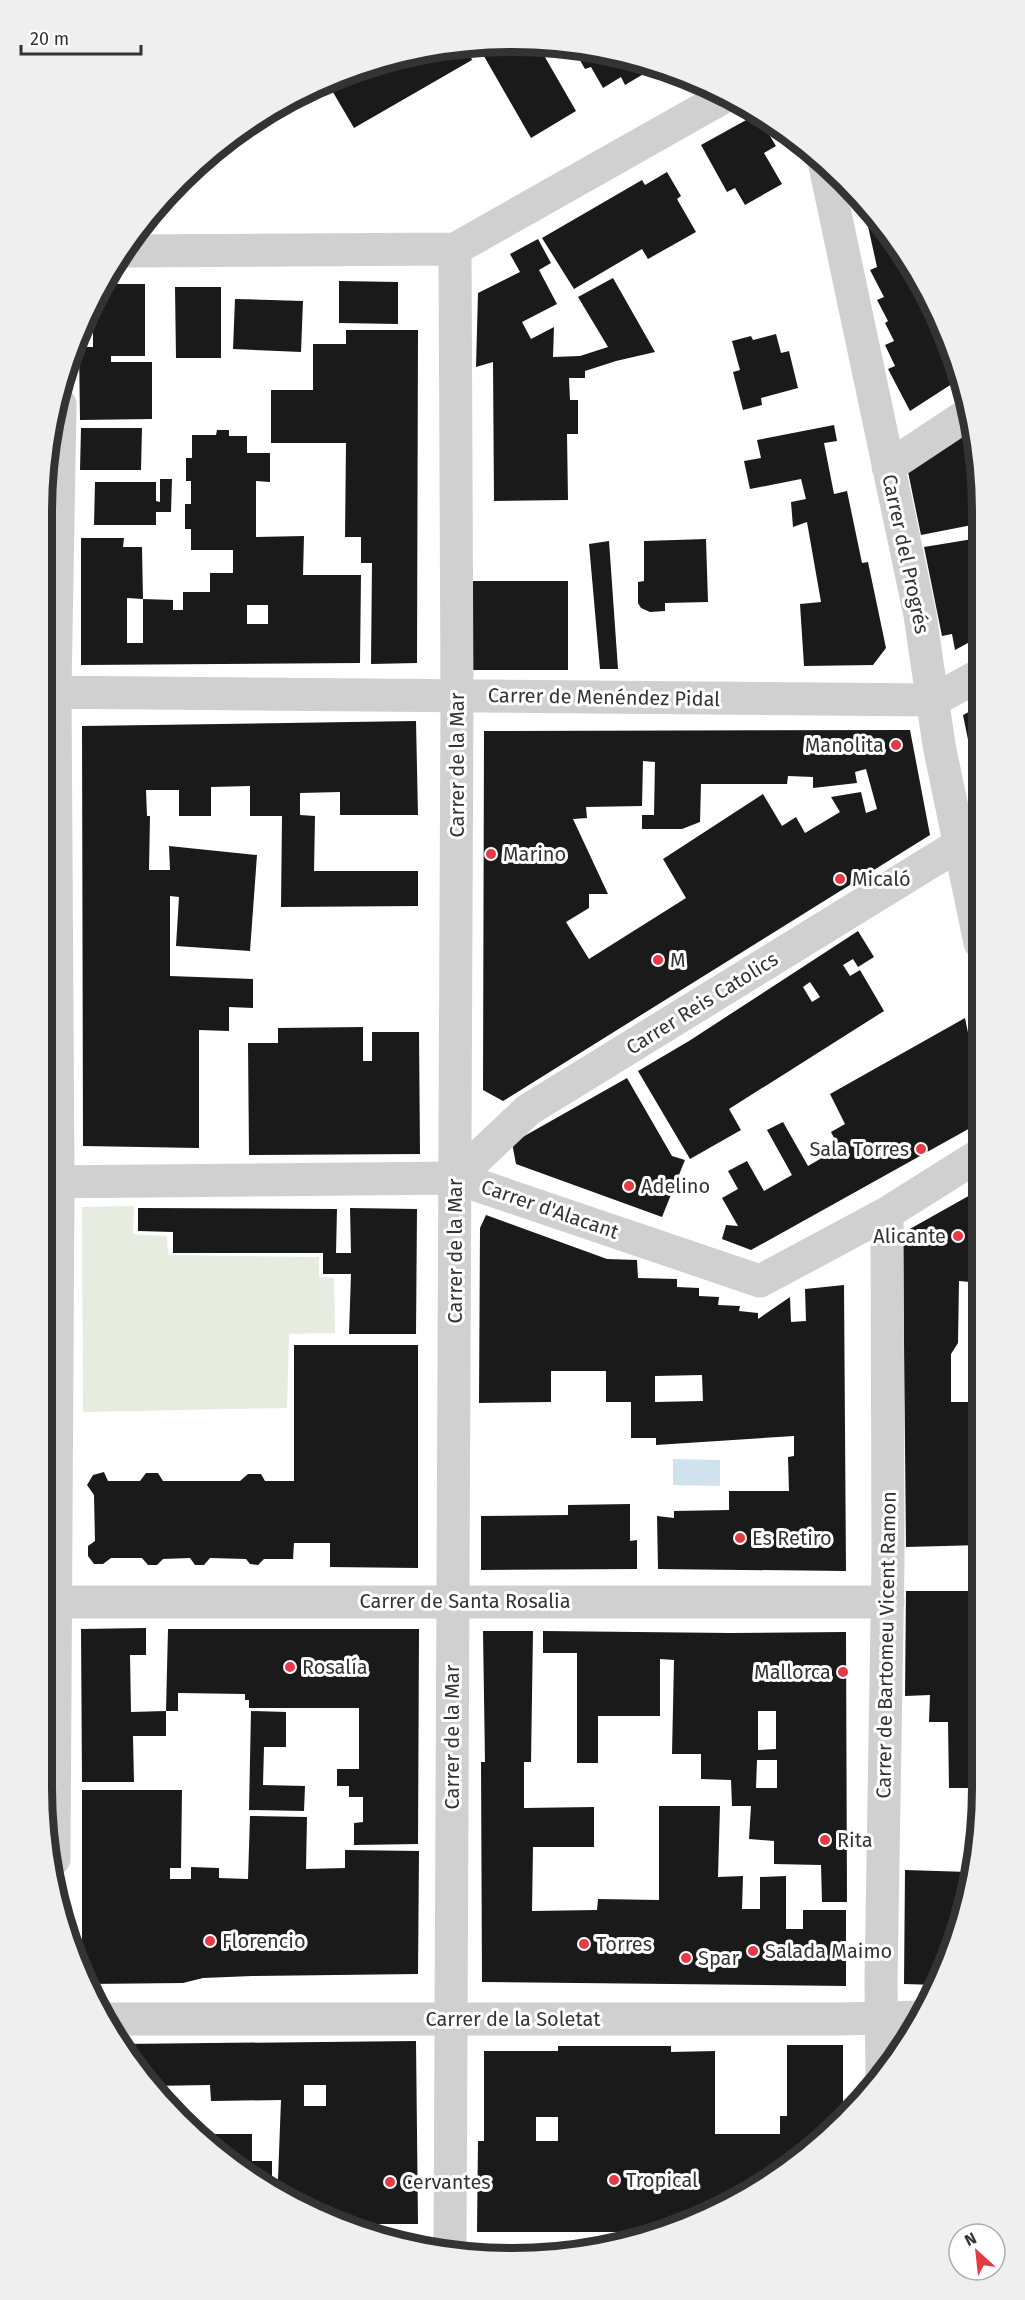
<svg xmlns="http://www.w3.org/2000/svg" width="1025" height="2300" font-family="'Fira Sans',sans-serif">
	<style>
		.green { fill: #e6ecdf }
		.water { fill: #cfe2ee }
		.building { fill: #1a1a1a; fill-rule: evenodd }
		.lines { fill: none; stroke-linecap: round; stroke-linejoin: round }
		.minor { stroke: #d0d0d0; stroke-width: 33 }
		.poi-dot { fill: #e63946; stroke: #fff; stroke-width: 2 }
		.labels { text-anchor: middle; stroke-width: 6; stroke-linejoin: round; paint-order: stroke }
		.street-label { font-size: 20px; fill: #333; stroke: #fff }
		.poi-label { font-size: 20px; fill: #333; stroke: #fff; text-anchor: start }
		.rim { fill: none; stroke: #333; stroke-width: 8 }
	</style>
	<rect width="100%" height="100%" fill="#fff"/>
	<path class="green" d="M134 1206 133 1234 167 1236 168 1255 319 1257V1277L334 1278 335 1333 289 1334 287 1408 83 1412 82 1207Z"/>
	<path class="water" d="M673 1459 720 1460V1486L673 1485Z"/>
	<path class="building" d="M482 43 538 45 576 111 531 138 481 51 471 57 472 60 354 128 327 82 391 58Z
		M579 47 595 51 657 66 625 85 621 77 603 88 591 67 585 69 574 50Z
		M757 114 776 146 764 153 782 184 745 205 735 188 727 192 701 145Z
		M667 172 681 196 677 199 696 232 648 259 642 249 574 289 542 238 642 180 645 185Z
		M862 199 884 229 874 237 885 230 935 305 958 380 910 411 888 369 895 366 885 345 894 341 885 323 888 321 877 300 884 297 870 270 877 267Z
		M538 239 551 263 539 270 557 304 522 322 531 339 554 327 553 357 580 356 608 347 578 297 613 278 655 352 616 361 585 371V378H569L570 400H578V434H567L568 500 494 501 493 362 476 367 478 293 520 272 510 254Z
		M339 281 398 282V324L339 323Z
		M102 284H145V356H111V362H152V419L80 420 79 347H93V331H83V326L92 307H100Z
		M175 287H221V358H176Z
		M235 299 303 301 301 352 233 349Z
		M346 330H418L417 663 371 664 372 563H361V537H345L346 443H271V390H313V344H346Z
		M776 334 781 353 789 351 798 388 761 398 762 405 743 410 733 372 740 370 732 341 751 336 753 340Z
		M834 425 837 441 824 443 834 494 847 491 862 563 868 562 886 648 873 665 804 666 800 604 821 602 807 522 793 527 791 502 806 499 801 479 750 489 744 461 761 458 757 440Z
		M971 425 979 451V465L968 466 977 524 921 535 907 467Z
		M81 428H142L141 470H80Z
		M217 430H229V436H247V453H270V482L256 481V537L304 536 303 575H361L360 663 81 665V538H124L123 547H142L143 599 127 598V643H143V599L173 600V610H183V592H210V573H233V550H191V529H185V504H191V481H186V458H192V435H216ZM247 605H268V624H247Z
		M160 479H172L171 512H156V525H94L95 482H156V501L160 502Z
		M979 538V637L955 650 952 634 942 636 924 547Z
		M706 539 708 602 665 603V611L650 612 641 608 638 603V582L644 581V541Z
		M609 541 618 669H600L589 544Z
		M473 581H568V670H473Z
		M980 706V783L975 774 963 715Z
		M416 721 418 815H340V792L300 793V815L315 816 314 871H418V906L281 907 282 816H250V786L211 787V816H179V790H146L147 816H150L149 870H170L169 846 257 855 250 951 176 946 179 897 170 896V976L253 979V1008L229 1007V1031L199 1030V1148L83 1146 82 726Z
		M910 730 930 835 503 1101 483 1090 484 731ZM643 761 655 762 654 815H642V829H682L700 822 701 784H787L788 776 813 777V788L857 783 855 772 866 769 877 809 866 813 861 792 831 797 840 812 805 833 796 817 782 826 763 794 663 859 686 898 589 959 566 922 589 908V894H608L573 819 587 818 586 807 642 806Z
		M858 931 874 957 858 967 853 959 843 965 850 976 860 970 884 1011 729 1109 741 1130 690 1159 638 1071 689 1041ZM810 982 820 997 812 1002 803 987Z
		M965 1018 981 1096V1122L751 1250 722 1239 726 1225 738 1226 722 1198 738 1189 728 1171 747 1161 764 1191 792 1175 767 1130 783 1122 808 1166 839 1148 831 1132 845 1124 830 1094Z
		M363 1027V1061H372V1032H419L420 1154 249 1155 248 1043H278V1028Z
		M627 1078 672 1156 685 1160 662 1217 516 1164 512 1143Z
		M981 1189 982 1307 970 1282 959 1281 958 1343 951 1354V1402H982V1545L906 1547 903 1239 908 1230Z
		M138 1208 337 1209 336 1253H351L350 1208 417 1209 416 1334H349L351 1274H323V1253H173V1232L138 1231Z
		M486 1215 607 1259 637 1260 638 1278 677 1279V1287L699 1288V1296L719 1297 718 1305 740 1306 739 1311 758 1313V1319L790 1297 791 1322 806 1321 805 1289 844 1285 846 1571 658 1569 657 1516 674 1518V1511L729 1510V1491H789L788 1457 794 1456V1436L656 1445V1438H631V1402H606V1371H551V1402L479 1403 480 1228ZM702 1375 703 1401 655 1402V1376Z
		M294 1345H418V1568L330 1567V1543H294L293 1559H264L258 1565 250 1564 246 1559 210 1558 204 1565H195L190 1558 163 1559 157 1565H148L142 1558H111L103 1564H94L88 1556V1546L95 1541 94 1495 87 1485 93 1475 104 1472 108 1481H140L146 1473H158L163 1481H240L248 1474H261L265 1481H294Z
		M630 1504V1541L637 1540V1569L481 1570V1516L568 1515V1505Z
		M906 1591H982L983 1788H949L948 1722H929L930 1695 905 1696Z
		M146 1628V1655H130L131 1712 166 1711V1736H133L134 1782H82L81 1629Z
		M168 1629H419L418 1844 354 1845V1823L363 1822V1797H349V1786H337V1769H359V1708H249V1700H245V1694L178 1693V1711H166Z
		M483 1631H533L531 1762H524V1808L594 1807V1847H533L532 1911 597 1910 598 1899 659 1900V1806H720L718 1877 743 1876 742 1909H760V1877L786 1876V1929H803V1910H846V1986L482 1982 481 1762H485Z
		M543 1631 730 1633 846 1632 847 1902H822L821 1865 774 1864V1841L749 1839 751 1806H732L731 1780 701 1779V1754H672L674 1660 660 1659V1716H598V1763H577V1653H543ZM758 1711H776V1749L758 1750ZM757 1760H777V1788H756Z
		M251 1711 286 1712V1747H264L263 1785 305 1786 304 1811 249 1810Z
		M82 1790H182L181 1868H170V1879H191V1867L219 1868V1878L248 1879 250 1816 307 1817 306 1869 345 1868V1850L419 1851 418 1974 252 1976 203 1978 183 1983 87 1984 82 1973Z
		M905 1870 969 1872 958 1939 937 1985 904 1984Z
		M416 2041 418 2224H355L278 2195 203 2134H252V2161H272V2180L278 2179 281 2100 211 2101 210 2085 150 2086 120 2044ZM304 2085H326V2106H304Z
		M787 2045H843V2117L747 2195 650 2232H477L478 2141H484V2051H558V2046H671V2052L715 2051V2134H780V2116H787ZM536 2117H558V2141H536Z"/>
	<g class="lines">
		<path class="minor" d="M825 166 920 615 939 745 980 943
			M124 251 455 249 724 97
			M888 467 968 414
			M42 692 934 700 980 675
			M456 1178 528 1110 960 844
			M42 1182 456 1178 760 1281 887 1213 981 1154
			M42 1602H888
			M54 1859 58 1183 55 691 60 404
			M103 2019H840L923 2017
			M882 2076 881 1980 888 1561 887 1213
			M450 2252 457 695 455 249"/>
	</g>
	<g class="poi-dot">
		<circle cx="896" cy="745" r="6"/>
		<circle cx="491" cy="854" r="6"/>
		<circle cx="840" cy="879" r="6"/>
		<circle cx="658" cy="960" r="6"/>
		<circle cx="921" cy="1149" r="6"/>
		<circle cx="629" cy="1186" r="6"/>
		<circle cx="958" cy="1236" r="6"/>
		<circle cx="740" cy="1538" r="6"/>
		<circle cx="290" cy="1667" r="6"/>
		<circle cx="843" cy="1672" r="6"/>
		<circle cx="825" cy="1840" r="6"/>
		<circle cx="210" cy="1941" r="6"/>
		<circle cx="584" cy="1944" r="6"/>
		<circle cx="753" cy="1951" r="6"/>
		<circle cx="686" cy="1958" r="6"/>
		<circle cx="614" cy="2180" r="6"/>
		<circle cx="390" cy="2182" r="6"/>
	</g>
	<g class="labels">
		<g class="street-label">
			<text transform="translate(906 554) rotate(78)" y="7">Carrer del Progrés</text>
			<text transform="translate(604 697) rotate(1)" y="7">Carrer de Menéndez Pidal</text>
			<text transform="translate(457 765) rotate(-90)" y="7">Carrer de la Mar</text>
			<text transform="translate(702 1003) rotate(-32)" y="7">Carrer Reis Catolics</text>
			<text transform="translate(550 1209) rotate(19)" y="7">Carrer d'Alacant</text>
			<text transform="translate(455 1251) rotate(-90)" y="7">Carrer de la Mar</text>
			<text x="465" y="1608">Carrer de Santa Rosalia</text>
			<text transform="translate(886 1645) rotate(-89)" y="7">Carrer de Bartomeu Vicent Ramon</text>
			<text transform="translate(452 1737) rotate(-90)" y="7">Carrer de la Mar</text>
			<text x="513" y="2026">Carrer de la Soletat</text>
		</g>
		<g class="poi-label">
			<text x="884" y="752" text-anchor="end">Manolita</text>
			<text x="503" y="861">Marino</text>
			<text x="852" y="886">Micaló</text>
			<text x="670" y="967">M</text>
			<text x="909" y="1156" text-anchor="end">Sala Torres</text>
			<text x="641" y="1193">Adelino</text>
			<text x="946" y="1243" text-anchor="end">Alicante</text>
			<text x="752" y="1545">Es Retiro</text>
			<text x="302" y="1674">Rosalía</text>
			<text x="831" y="1679" text-anchor="end">Mallorca</text>
			<text x="837" y="1847">Rita</text>
			<text x="222" y="1948">Florencio</text>
			<text x="596" y="1951">Torres</text>
			<text x="765" y="1958">Salada Maimo</text>
			<text x="698" y="1965">Spar</text>
			<text x="626" y="2187">Tropical</text>
			<text x="402" y="2189">Cervantes</text>
		</g>
	</g>
	<path d="M0 0H1025V2300H0ZM512 52H512A460 460 0 0 1 972 512V1788A460 460 0 0 1 512 2248H512A460 460 0 0 1 52 1788V512A460 460 0 0 1 512 52Z" fill="#efefef" fill-rule="evenodd"/>
	<path class="rim" d="M512 52H512A460 460 0 0 1 972 512V1788A460 460 0 0 1 512 2248H512A460 460 0 0 1 52 1788V512A460 460 0 0 1 512 52Z"/>
	<g transform="translate(977 2252) rotate(333)"><circle r="28" fill="#ffffff" stroke="#adadad" stroke-width="1.5"/>
	<path d="M0-4.5L10 22L0 15L-10 22Z" fill="#e63946"/>
	<text y="-9" font-size="16" font-weight="bold" text-anchor="middle" fill="#333333">N</text>
	</g>
	<path d="M21 45v9h120v-9" fill="none" stroke="#333333" stroke-width="3"/>
	<text x="30" y="45" font-size="18" fill="#333333" stroke="#ffffff" stroke-width="4.5" paint-order="stroke">20 m</text>
</svg>
